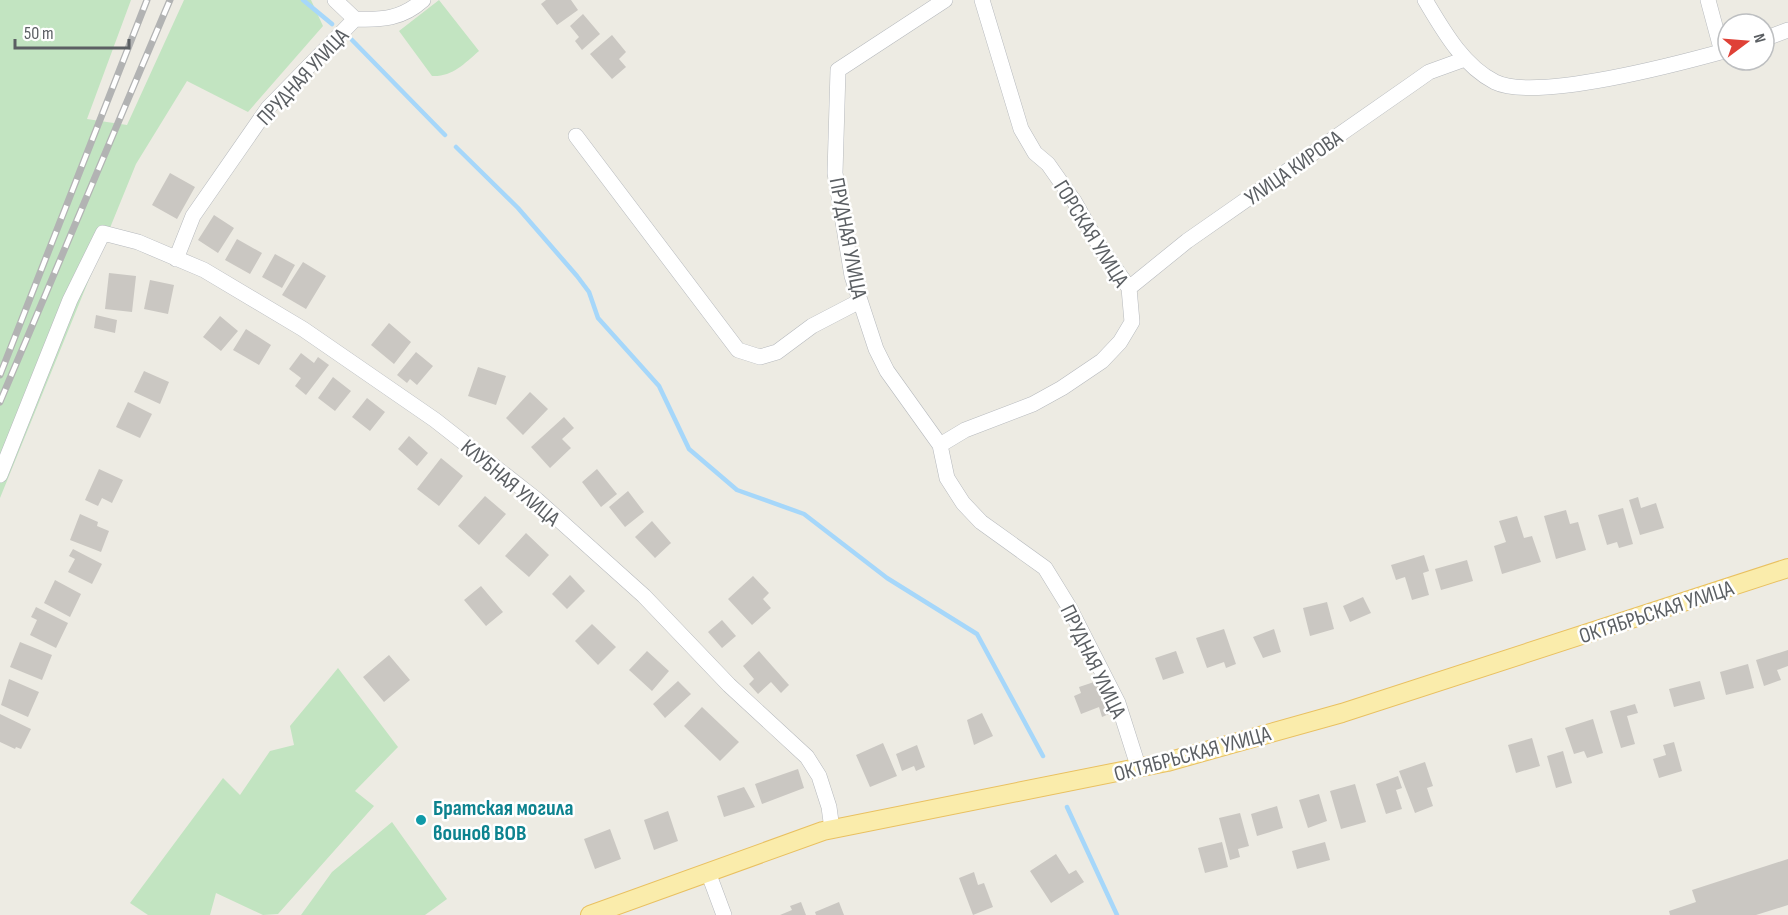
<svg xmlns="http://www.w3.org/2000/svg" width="1788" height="915" font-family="'Sofia Sans Condensed',sans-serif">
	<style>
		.green { fill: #c2e4c1 }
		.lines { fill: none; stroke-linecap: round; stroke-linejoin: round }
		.stream { stroke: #a6d7fa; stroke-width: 4.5 }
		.building { fill: #cac7c2 }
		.minor-casing { stroke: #b6b9bd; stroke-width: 16 }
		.major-casing { stroke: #e9c060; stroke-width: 20 }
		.minor { stroke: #fff; stroke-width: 15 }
		.major { stroke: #faecab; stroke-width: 18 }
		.rail-casing { stroke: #b2b3b3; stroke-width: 7 }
		.rail { stroke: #fff; stroke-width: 4.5; stroke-dasharray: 14; stroke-linecap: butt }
		.culture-dot { fill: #0f9aa8; stroke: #fff; stroke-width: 2 }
		.labels { text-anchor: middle; stroke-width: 5; stroke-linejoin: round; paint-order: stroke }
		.street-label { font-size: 22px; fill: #5b5f63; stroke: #fff }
		.culture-label { font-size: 22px; font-weight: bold; fill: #0d838f; stroke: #fff; text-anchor: start }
	</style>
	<rect width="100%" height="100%" fill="#edebe3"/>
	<path class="green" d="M0 0H131L87 119 127 125 184 0H311L323 26 248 112 187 81 136 164 0 498Z
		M439 0 479 51C464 64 452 77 432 76L399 31Z
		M338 668 398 747 355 791 374 806 278 914 263 915 216 893 210 915H148L130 903 223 778 240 795 270 751 294 745 290 726Z
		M392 822 447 899 425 915H301L332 872Z"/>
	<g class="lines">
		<path class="stream" d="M303 0 332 24
			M352 40 445 135
			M456 147 518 208 577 276 589 292 598 318 659 386 689 449 737 490 804 514 887 578 977 634 1043 756
			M1067 807 1117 915"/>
	</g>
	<path class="building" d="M546 0H571L578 10 557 25 541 4Z
		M583 14 600 34 582 50 575 41 579 37 570 26Z
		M612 35 626 52 619 59 626 67 612 79 590 54Z
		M170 173 195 187 177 219 152 205Z
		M214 215 234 228 218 253 198 240Z
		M237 239 262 253 250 274 225 260Z
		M275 254 295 265 282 288 262 277Z
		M303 262 326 276 306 309 282 295Z
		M109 273 136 276 132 312 105 309Z
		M150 280 174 285 168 314 144 309Z
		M96 315 117 320 115 333 94 328Z
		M220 316 238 331 221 351 203 337Z
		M389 323 411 342 394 364 371 345Z
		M246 329 271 345 259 365 233 350Z
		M416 352 433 366 417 385 410 379 407 383 397 375Z
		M301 353 314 363 318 357 329 365 306 395 295 386 301 378 289 369Z
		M478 367 506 376 496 405 468 396Z
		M144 371 169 382 160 404 134 392Z
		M333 377 351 391 335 411 318 398Z
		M530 392 548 409 523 435 506 418Z
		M367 398 385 412 370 431 352 417Z
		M128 402 152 414 140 438 116 427Z
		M564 417 574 428 562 439 571 448 550 468 531 447Z
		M409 436 428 453 417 466 398 449Z
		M441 458 463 476 439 506 417 489Z
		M99 469 123 480 112 503 102 498 98 506 85 500Z
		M597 469 617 494 601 507 582 482Z
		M628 491 644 512 625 527 609 507Z
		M485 496 506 514 479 545 458 526Z
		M1638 497 1641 508 1656 503 1664 528 1640 535 1629 500Z
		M1623 508 1633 544 1619 548 1617 542 1607 545 1598 515Z
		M1566 510 1570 524 1578 522 1586 550 1556 559 1544 516Z
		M80 514 98 522 97 526 109 531 101 552 70 540Z
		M1517 516 1524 538 1532 536 1541 562 1502 574 1494 546 1506 542 1499 521Z
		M652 521 671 543 655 558 635 537Z
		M526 533 549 555 529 577 505 556Z
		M73 549 102 564 92 584 68 572 75 559 69 556Z
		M1424 555 1429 571 1423 573 1429 595 1412 600 1405 577 1396 580 1391 565Z
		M1467 560 1473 581 1441 590 1435 569Z
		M570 575 585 591 567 609 552 594Z
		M753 576 769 593 763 599 771 608 752 625 728 599Z
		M55 580 81 594 70 617 44 603Z
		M481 586 503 612 486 626 464 600Z
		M1363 597 1371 613 1350 622 1343 606Z
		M1327 602 1334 629 1310 636 1303 608Z
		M36 607 68 623 56 648 30 635 37 620 31 617Z
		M722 620 736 636 722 648 708 632Z
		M592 624 616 647 598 665 575 641Z
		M1224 629 1236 664 1226 668 1224 662 1207 668 1196 638Z
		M1274 629 1281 652 1263 658 1253 637Z
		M20 642 52 655 42 680 10 667Z
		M1788 650V666L1777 670 1781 680 1764 686 1756 660Z
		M647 651 669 671 652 691 629 670Z
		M759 651 789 685 781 693 771 682 758 694 749 684 754 679 743 666Z
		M1176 651 1184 673 1163 680 1155 658Z
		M389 655 410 680 384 702 363 677Z
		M1748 664 1754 688 1726 695 1720 672Z
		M9 679 39 692 28 717 1 705Z
		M678 681 691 694 665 718 653 704Z
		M1097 681 1109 714 1102 717 1099 707 1081 714 1074 696 1081 693 1079 687Z
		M1700 681 1705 699 1674 707 1669 689Z
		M1635 704 1638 713 1627 716 1635 744 1621 748 1610 711Z
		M702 707 739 742 720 761 684 726Z
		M982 713 993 736 974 745 967 720Z
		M0 714 31 729 21 749 16 747 15 749 0 742Z
		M1593 719 1603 753 1587 758 1584 751 1574 754 1565 728Z
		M1532 738 1540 766 1516 773 1508 745Z
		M1674 742 1682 771 1659 778 1653 759 1666 755 1663 745Z
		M883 743 897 776 870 787 856 755Z
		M917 745 925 767 916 771 914 766 902 771 896 754Z
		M1563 751 1572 783 1556 788 1547 756Z
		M1425 762 1433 786 1427 788 1433 806 1415 813 1399 771Z
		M798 769 804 788 762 804 755 784Z
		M1398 776 1402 788 1396 790 1402 809 1386 814 1376 784Z
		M1355 784 1366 822 1341 829 1330 791Z
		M744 787 755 807 724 817 717 796Z
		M1319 794 1327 821 1308 828 1299 800Z
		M1277 806 1283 828 1257 836 1251 814Z
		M668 811 678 841 654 850 644 820Z
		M1240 813 1249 846 1238 849 1240 857 1230 860 1219 818Z
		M610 829 621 859 595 869 584 839Z
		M1222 842 1228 867 1205 873 1198 848Z
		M1325 842 1330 860 1297 869 1292 851Z
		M1056 854 1069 874 1076 870 1084 882 1051 903 1030 871Z
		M1788 859V905L1756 915H1670L1669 911 1696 902 1692 890Z
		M974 872 978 885 984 883 993 907 973 915 959 878Z
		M801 902 806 915H780L792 910 790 906Z
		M839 902 844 915H816L815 912Z"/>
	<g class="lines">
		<defs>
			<path id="minor" d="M335 0 355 19
				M945 0 838 70 835 173 852 276 876 349 887 371 940 445 947 478 963 503 981 522 1045 568 1069 607 1118 703 1139 769
				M1425 0C1443 30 1463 66 1495 82 1536 102 1681 63 1728 50
				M1708 0 1722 52
				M1764 39 1788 30
				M576 136 738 350 760 357 777 352 812 326 860 301
				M176 259 193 216 268 108 355 19C382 20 402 19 423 0
				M1129 288 1187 241 1412 84 1429 72 1465 59
				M940 445 965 430 1033 404 1062 388 1102 361 1120 342 1132 322 1129 288 1100 247 1074 201 1048 164 1035 153 1021 129 982 0
				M0 475 70 300 103 233 138 242 204 270 303 329 435 420 537 500 644 596 729 685 807 757 819 776 829 807 832 829
				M708 872 724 915"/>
			<path id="major" d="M590 915 823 831 1167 762 1342 713 1788 568"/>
		</defs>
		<use href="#minor" class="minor-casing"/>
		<use href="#major" class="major-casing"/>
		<use href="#minor" class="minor"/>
		<use href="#major" class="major"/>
		<defs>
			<path id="rail" d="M0 375 147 0
				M0 402 170 0"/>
		</defs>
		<use href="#rail" class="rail-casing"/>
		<use href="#rail" class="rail"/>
	</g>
	<circle class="culture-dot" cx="421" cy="820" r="6"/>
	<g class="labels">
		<g class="street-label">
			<text transform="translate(302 76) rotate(-47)" y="8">ПРУДНАЯ УЛИЦА</text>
			<text transform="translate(1293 167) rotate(-35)" y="8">УЛИЦА КИРОВА</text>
			<text transform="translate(1092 233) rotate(58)" y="8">ГОРСКАЯ УЛИЦА</text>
			<text transform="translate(849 238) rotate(79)" y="8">ПРУДНАЯ УЛИЦА</text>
			<text transform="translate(511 482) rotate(40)" y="8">КЛУБНАЯ УЛИЦА</text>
			<text transform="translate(1656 611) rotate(-18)" y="8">ОКТЯБРЬСКАЯ УЛИЦА</text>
			<text transform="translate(1094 661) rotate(64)" y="8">ПРУДНАЯ УЛИЦА</text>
			<text transform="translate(1192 753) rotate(-15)" y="8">ОКТЯБРЬСКАЯ УЛИЦА</text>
		</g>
		<g class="culture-label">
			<text x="433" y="815">Братская могила<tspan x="433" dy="25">воинов ВОВ</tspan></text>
		</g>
	</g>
	<g transform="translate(1746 42) rotate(74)"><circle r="28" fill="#ffffff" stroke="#bdbfc1" stroke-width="1.5"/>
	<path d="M0-4.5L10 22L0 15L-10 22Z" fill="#df4137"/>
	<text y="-9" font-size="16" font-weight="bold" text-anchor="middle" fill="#5b5f63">N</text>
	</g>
	<path d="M15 39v9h114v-9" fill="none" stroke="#5b5f63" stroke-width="3"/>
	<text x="24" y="39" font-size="18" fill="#5b5f63" stroke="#ffffff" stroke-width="4.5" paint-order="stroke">50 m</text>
</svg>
